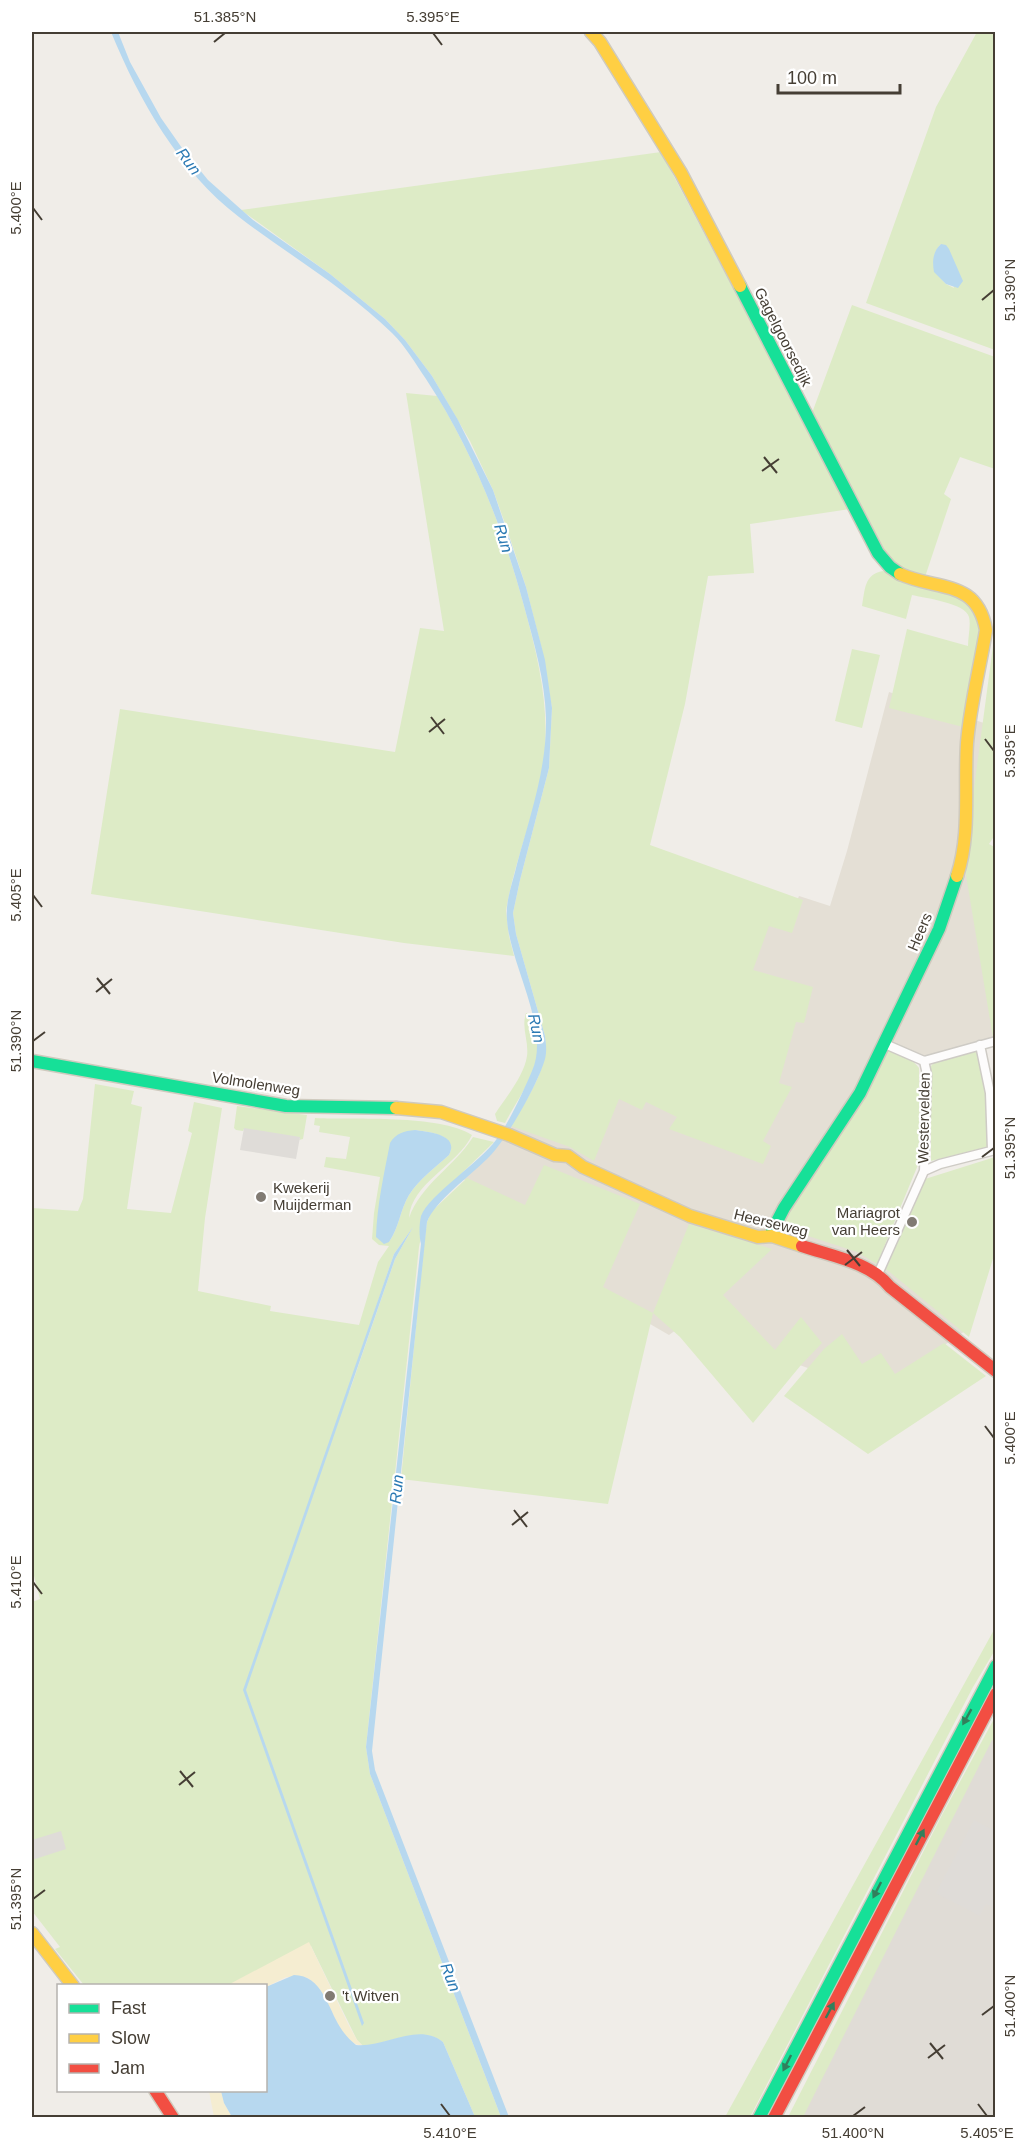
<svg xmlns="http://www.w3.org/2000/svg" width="1027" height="2149" font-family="Arial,sans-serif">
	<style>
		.residential { fill: #e4dfd5 }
		.industrial { fill: #e0dcd6 }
		.green { fill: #ddebc6; fill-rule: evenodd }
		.sand { fill: #f5edd1 }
		.parking { fill: #dfdcd8 }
		.water { fill: #b7d8ef }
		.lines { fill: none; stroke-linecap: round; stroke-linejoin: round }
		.street-casing { stroke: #cecbc5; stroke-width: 11 }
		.fast-casing { stroke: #cfcabe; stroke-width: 15 }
		.slow-casing { stroke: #cfcabe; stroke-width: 15 }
		.jam-casing { stroke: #cfcabe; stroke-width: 15 }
		.street { stroke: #fdfcfc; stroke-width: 8 }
		.fast { stroke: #16e098; stroke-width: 12 }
		.slow { stroke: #ffcf43; stroke-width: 12 }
		.jam { stroke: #f24e42; stroke-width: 12 }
		.oneway { fill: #327f5c }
		.ticks { fill: none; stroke: #453e34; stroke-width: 2 }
		.poi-dot { fill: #817b73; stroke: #fff; stroke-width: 2 }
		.labels { text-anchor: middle; stroke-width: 4.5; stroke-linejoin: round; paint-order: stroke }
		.street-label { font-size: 15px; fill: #453e34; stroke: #fff }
		.poi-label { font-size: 15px; fill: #453e34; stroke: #fff; text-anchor: start }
		.water-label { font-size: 16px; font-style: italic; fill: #2a79b3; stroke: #fff }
		.neatline { fill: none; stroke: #453e34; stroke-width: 2 }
		.ticks-label { font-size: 15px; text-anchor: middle; fill: #453e34 }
	</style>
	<rect width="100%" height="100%" fill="#f0ede8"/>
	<path class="residential" d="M889 692 984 723 993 1038 912 1062 876 1253 965 1331 876 1392 771 1355 719 1299 669 1335 593 1291 526 1208 461 1178 496 1144 511 1120 612 1086 749 971 767 914 788 922 799 896 830 906 847 851Z"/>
	<path class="industrial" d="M991 1736 995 1738V2117L793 2118Z"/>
	<path class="green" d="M977 32H995V350L866 303 936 107ZM941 244 954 288 946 284 935 272C934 260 933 252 941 244Z
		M661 152 850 509 750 524 754 573 708 576 685 704 650 845 803 900 792 933 769 926 753 970 813 987 804 1023 796 1022 779 1083 792 1087 763 1141 771 1146 763 1164 669 1129 677 1117 646 1102 642 1110 619 1099 594 1161 570 1147 511 1126C527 1098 549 1069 545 1036L516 934 513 913 520 880 549 768 552 708 541 646 526 587 507 529 493 490 470 441 432 376 405 340 385 319 330 274 241 210Z
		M852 305 995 357V469L960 457 944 494 951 499 925 577C910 573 900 569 889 558L812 413Z
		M406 393 437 396C477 462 504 532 524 606 538 657 550 707 544 760 537 811 514 860 506 911L509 936 514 956 404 943 91 894 120 709 395 752 420 628 444 631Z
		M883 571 902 581 962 596 980 613V634L963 727 889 708 907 629 968 646C968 637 971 625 969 617 966 603 924 598 912 595L906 619 862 606C865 590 864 574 883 571Z
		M995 631 996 839 993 838 989 844 996 848V1037L993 1038 964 863Z
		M852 649 880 655 862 728 835 721Z
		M526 1013H531C534 1023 538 1034 538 1045 539 1072 517 1100 505 1123L497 1121 495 1114C506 1097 524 1076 527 1056 529 1041 521 1028 526 1013Z
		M976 1050 988 1097 987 1147 931 1161V1066L937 1059Z
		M887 1051C898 1051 913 1059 919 1068L920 1160 877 1264 857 1252 781 1227 827 1153Z
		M95 1084 134 1091 131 1104 142 1107 127 1209 171 1213 192 1133 188 1131 194 1102 222 1108 205 1218 198 1291 271 1306 270 1311 359 1325 378 1262 389 1246 379 1245 372 1239 374 1213 380 1177 324 1167 326 1157 346 1159 350 1137 319 1132 320 1126 314 1125 315 1118C356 1120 438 1114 472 1135 458 1165 411 1183 409 1218 421 1184 454 1167 473 1137L494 1142 427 1207 419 1247 366 1747 370 1774 501 2117H475L443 2042C421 2025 388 2044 363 2046L357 2040 311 1946 234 1985H84L55 1949 60 1947 32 1911V1602L40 1599 32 1568V1208L78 1211 83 1199ZM415 1130C427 1132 459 1134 449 1155 436 1167 419 1179 409 1195 400 1210 399 1228 389 1242ZM413 1227 395 1259 351 1387 349 1392H347L394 1254Z
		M237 1106 307 1115 303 1139 299 1140 300 1138 244 1129 243 1131 236 1130 234 1128Z
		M995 1157V1252L969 1337 886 1269 925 1179Z
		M544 1165 640 1204 603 1287 653 1313 689 1224 772 1249 723 1295 775 1350 801 1317 822 1343 801 1365 753 1423 680 1337 653 1313 608 1504 401 1479 424 1245 427 1222 431 1212 467 1178 525 1205Z
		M842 1334 862 1364 881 1353 895 1374 944 1343 986 1376 868 1454 784 1396 824 1349Z
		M995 1628V1650L973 1687 750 2117H725Z
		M995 1717V1741L992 1740 803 2117H788L942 1815Z"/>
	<path class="sand" d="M309 1942 348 2024 357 2040 363 2046C339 2043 334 2009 322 1993 319 1987 314 1983 308 1978L286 1977 266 1987 226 1986Z
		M209 2091H221L224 2103 232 2117H214Z"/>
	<path class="parking" d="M244 1128 300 1137 296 1159 240 1150Z
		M974 1820 995 1831V1909L986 1904 980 1916 936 1893Z
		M61 1831 66 1849 32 1860V1840Z"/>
	<path class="water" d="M111 32H118L130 62 161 118 182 148 208 180 253 220 330 274 385 319 405 340 432 376 458 420 493 490 526 587 545 660 552 708 549 768 520 880 513 913 516 934 545 1036C546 1044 547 1051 545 1059 538 1084 506 1141 487 1159 471 1175 434 1202 427 1222L372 1751 375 1770 509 2117H501L370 1774 366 1747 421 1244C419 1236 419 1225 421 1216 429 1195 480 1162 496 1140 509 1123 523 1092 532 1071 551 1029 510 965 507 920 505 901 513 882 517 864 530 816 547 768 546 718 545 680 534 643 524 606 502 525 472 449 426 379 415 363 406 347 392 333 346 288 290 256 239 217 179 171 139 100 111 32Z
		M941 244 946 245 949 249 963 281 958 288 946 284 934 272C932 261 933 251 941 244Z
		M415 1130C428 1132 460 1134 449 1155 436 1167 419 1179 409 1195 400 1210 399 1228 389 1242L384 1244 376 1237C377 1205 384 1174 390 1143 396 1133 404 1131 415 1130Z
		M413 1227 395 1259 246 1690 364 2023 362 2026 243 1690 394 1254Z
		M294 1975C322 1975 328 2008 340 2027 344 2034 350 2040 356 2045 384 2048 418 2022 443 2042L475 2117H232L224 2103 221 2091 266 2090V1987Z"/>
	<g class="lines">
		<defs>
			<path id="street" d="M885 1044 924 1061 996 1041
				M980 1045 990 1093 992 1150
				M924 1171 940 1164 995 1150
				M878 1274 924 1171 927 1074 924 1061"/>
			<path id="fast" d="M740 286 878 553 890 567 900 574
				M32 1061 286 1106 396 1108
				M772 1236V1231L784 1208 860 1093 939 929 957 876
				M759 2118 996 1666"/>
			<path id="slow" d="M591 32 600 42 681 173 740 286
				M900 574C938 591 977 579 986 630 980 667 970 706 967 743 964 787 971 834 957 876
				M396 1108 441 1112 509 1135 555 1155 568 1156 583 1167 690 1216 758 1237 772 1236 802 1246
				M32 1933 73 1986"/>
			<path id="jam" d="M802 1246C831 1256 870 1262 890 1287L996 1371
				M155 2090 173 2118
				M774 2118 996 1694"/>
		</defs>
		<use href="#street" class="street-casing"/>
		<use href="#fast" class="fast-casing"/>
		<use href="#slow" class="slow-casing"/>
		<use href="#jam" class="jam-casing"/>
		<use href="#street" class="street"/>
		<use href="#fast" class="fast"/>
		<use href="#slow" class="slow"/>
		<use href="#jam" class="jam"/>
	</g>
	<defs><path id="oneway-solid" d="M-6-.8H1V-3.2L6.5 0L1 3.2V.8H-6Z" transform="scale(1.5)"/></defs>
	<g class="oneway">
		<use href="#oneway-solid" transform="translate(967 1717) rotate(119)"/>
		<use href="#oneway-solid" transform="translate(920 1837) rotate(-62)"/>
		<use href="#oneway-solid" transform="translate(877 1890) rotate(117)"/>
		<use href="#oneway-solid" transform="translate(830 2010) rotate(-62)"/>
		<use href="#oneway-solid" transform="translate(787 2063) rotate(117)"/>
	</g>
	<path class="ticks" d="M433 33 442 45M214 42 225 33M33 208 42 220M982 300 994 290M764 457 777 473M762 471 779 459M431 717 444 734M429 732 445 719M985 739 994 751M33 895 42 907M97 978 110 994M96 992 112 979M33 1041 45 1032M982 1157 994 1148M847 1250 860 1266M845 1265 862 1252M985 1426 994 1438M514 1510 527 1527M512 1525 528 1512M33 1582 42 1594M180 1771 193 1787M179 1785 195 1772M33 1899 45 1890M982 2015 994 2006M930 2043 943 2059M928 2058 945 2045M441 2104 450 2116M978 2104 987 2116M853 2116 865 2107"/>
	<g class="poi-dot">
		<circle cx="261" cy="1197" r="6"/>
		<circle cx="912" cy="1222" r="6"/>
		<circle cx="330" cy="1996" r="6"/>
	</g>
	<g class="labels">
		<g class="street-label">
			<text transform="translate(783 337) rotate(63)" y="5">Gagelgoorsedijk</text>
			<text transform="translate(920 932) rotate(-67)" y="5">Heers</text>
			<text transform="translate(256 1084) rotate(9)" y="5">Volmolenweg</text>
			<text transform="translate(924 1118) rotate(-89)" y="5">Westervelden</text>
			<text transform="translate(771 1223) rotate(14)" y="5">Heerseweg</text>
		</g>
		<g class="poi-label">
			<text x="273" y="1193">Kwekerij<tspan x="273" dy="17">Muijderman</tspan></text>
			<text x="900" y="1218" text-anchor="end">Mariagrot<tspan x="900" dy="17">van Heers</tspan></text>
			<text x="342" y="2001">'t Witven</text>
		</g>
		<g class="water-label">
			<text transform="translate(189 161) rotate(53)" y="6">Run</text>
			<text transform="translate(504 538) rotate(73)" y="6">Run</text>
			<text transform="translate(537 1028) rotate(78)" y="6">Run</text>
			<text transform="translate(396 1489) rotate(-84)" y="6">Run</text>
			<text transform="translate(451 1977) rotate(69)" y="6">Run</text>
		</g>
	</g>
	<rect width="1027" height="2149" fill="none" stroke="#ffffff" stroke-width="66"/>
	<rect x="57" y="1984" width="210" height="108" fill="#ffffff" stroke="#b5b2ae" stroke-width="1.5"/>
	<rect x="69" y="2004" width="30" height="9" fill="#16e098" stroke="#b5b2ae" stroke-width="1.5"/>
	<text x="111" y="2014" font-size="18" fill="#453e34">Fast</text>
	<rect x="69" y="2034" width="30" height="9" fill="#ffcf43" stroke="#b5b2ae" stroke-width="1.5"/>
	<text x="111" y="2044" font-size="18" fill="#453e34">Slow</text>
	<rect x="69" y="2064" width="30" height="9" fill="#f24e42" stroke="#b5b2ae" stroke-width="1.5"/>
	<text x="111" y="2074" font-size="18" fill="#453e34">Jam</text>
	<path d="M778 84v9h122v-9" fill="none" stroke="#453e34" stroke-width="3"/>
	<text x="787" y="84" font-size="18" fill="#453e34" stroke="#ffffff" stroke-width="4.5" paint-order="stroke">100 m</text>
	<rect x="33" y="33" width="961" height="2083" class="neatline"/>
	<g class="ticks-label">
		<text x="225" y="22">51.385°N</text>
		<text x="433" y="22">5.395°E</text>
		<text transform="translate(16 208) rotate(-90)" y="5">5.400°E</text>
		<text transform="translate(1010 290) rotate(-90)" y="5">51.390°N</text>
		<text transform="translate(1010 751) rotate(-90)" y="5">5.395°E</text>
		<text transform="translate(16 895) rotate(-90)" y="5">5.405°E</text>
		<text transform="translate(16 1041) rotate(-90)" y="5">51.390°N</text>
		<text transform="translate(1010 1148) rotate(-90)" y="5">51.395°N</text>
		<text transform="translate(1010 1438) rotate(-90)" y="5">5.400°E</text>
		<text transform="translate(16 1582) rotate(-90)" y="5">5.410°E</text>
		<text transform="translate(16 1899) rotate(-90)" y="5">51.395°N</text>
		<text transform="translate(1010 2006) rotate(-90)" y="5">51.400°N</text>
		<text x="450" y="2138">5.410°E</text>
		<text x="853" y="2138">51.400°N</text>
		<text x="987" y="2138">5.405°E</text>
	</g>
</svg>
